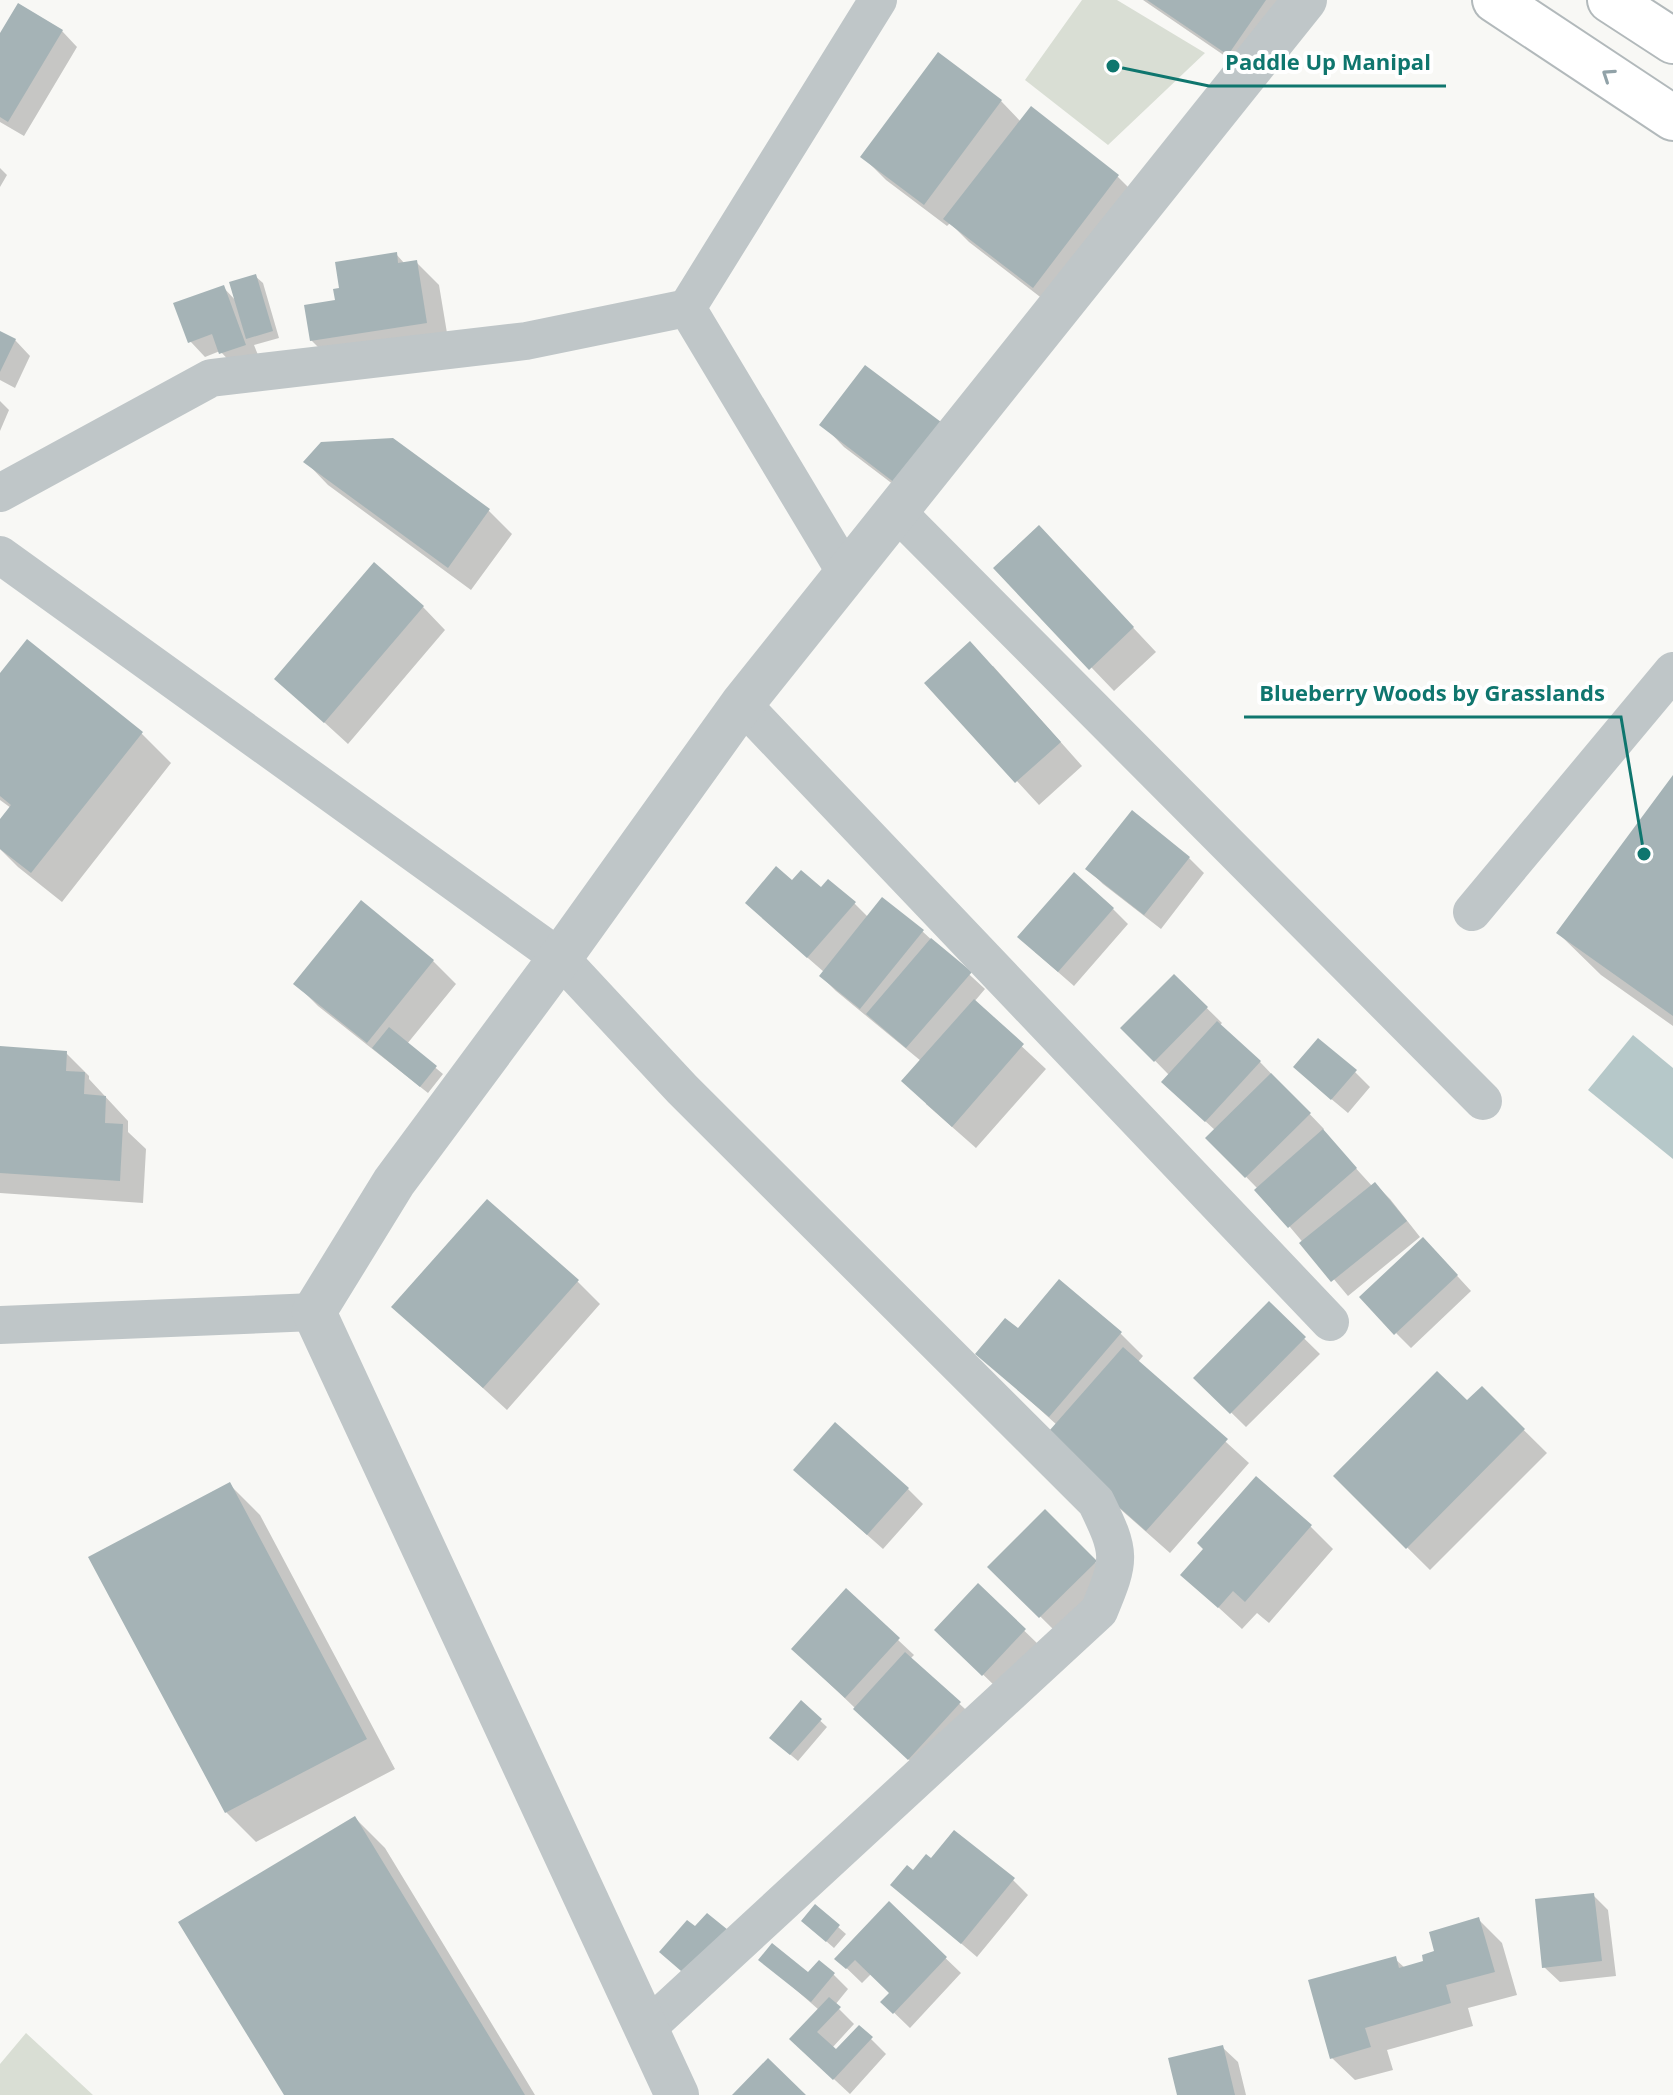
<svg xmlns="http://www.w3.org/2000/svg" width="1673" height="2095" font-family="'Open Sans',sans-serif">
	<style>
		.green { fill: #d9ded4 }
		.water { fill: #b6c8c9 }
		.shadow { fill: #0003 }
		.building { fill: #a5b3b6 }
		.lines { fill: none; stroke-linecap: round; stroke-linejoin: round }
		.trunk-casing { stroke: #b2b9bb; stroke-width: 48 }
		.minor { stroke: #bfc6c8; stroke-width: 38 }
		.tertiary { stroke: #bfc6c8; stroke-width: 44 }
		.trunk { stroke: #fff; stroke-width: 44 }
		.oneway { stroke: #91a2a8 }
		.leader { fill: none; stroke: #0f766e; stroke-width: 3 }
		.callout-dot { fill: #0f766e; stroke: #fff; stroke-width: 3 }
		.callout-label { font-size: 22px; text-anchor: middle; font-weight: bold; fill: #0f766e; stroke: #fff; stroke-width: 8; stroke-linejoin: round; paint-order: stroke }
	</style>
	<rect width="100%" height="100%" fill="#f8f8f5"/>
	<path class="green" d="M1082 0H1117L1205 53 1108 145 1025 80Z
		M26 2033 93 2095H0V2064Z"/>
	<path class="water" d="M1633 1035 1673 1068V1159L1588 1090Z"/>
	<path class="shadow" d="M1143 0H1283L1244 69Z
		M19 5 62 31 77 47 24 136 0 122V37Z
		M1001 101 1021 122 1031 109 1118 177 1141 200 1057 310 969 242 950 223 947 226 886 180 863 157Z
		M0 168 7 175 0 187Z
		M396 254 405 264 416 262 439 285 449 345 334 363 311 340Z
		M255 276 263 283 279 338 254 345 260 360 236 368 220 351 205 357 190 341 223 287 237 302Z
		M0 334 15 340 30 356 15 388 0 380Z
		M865 368 919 504 844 447 822 424Z
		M0 401 9 410 0 431Z
		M392 440 489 511 512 534 471 590 328 485 306 462Z
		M1061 551 1156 652 1114 691 996 568Z
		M423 607 445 630 348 744 277 679Z
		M993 666 1082 766 1039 805 927 683Z
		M0 676 141 733 171 763 62 902 18 867 0 849V822L11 808 0 800Z
		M1673 778V1026L1601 975 1558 933Z
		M1189 858 1204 873 1161 929 1103 884 1088 869Z
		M792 883 821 890 854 903 868 917 922 931 985 989 974 1002 1046 1069 976 1148 926 1104 921 1061 836 991 821 976 824 972 762 918Z
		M361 903 433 961 456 984 407 1044 443 1074 428 1093 318 1006 296 984Z
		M1113 909 1128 924 1074 986 1035 952Z
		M1174 976 1222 1023 1219 1026 1260 1062 1324 1129 1322 1131 1372 1186 1375 1184 1390 1199 1420 1237 1348 1296 1258 1189 1208 1138 1216 1131 1179 1097 1170 1076 1123 1028Z
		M0 1048 66 1053 89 1076V1079L128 1121V1132L146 1149 143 1203 0 1193Z
		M1355 1072 1370 1087 1348 1113 1311 1082Z
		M1438 1255 1471 1291 1411 1348 1396 1333Z
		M577 1281 600 1304 507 1410 394 1307Z
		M1269 1304 1320 1354 1246 1427 1196 1378Z
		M1018 1331 1120 1333 1143 1356 1138 1362 1249 1463 1170 1553 1067 1462 1057 1425 977 1353Z
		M1482 1389 1547 1453 1430 1570 1335 1476 1467 1403Z
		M230 1485 260 1515 395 1769 256 1842 226 1812Z
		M811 1485 908 1489 923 1504 883 1549Z
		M1045 1512 1110 1577 1056 1632 990 1567Z
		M1310 1526 1333 1549 1269 1623 1257 1613 1242 1629 1183 1575Z
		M978 1586 1039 1645 998 1689 937 1630Z
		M846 1591 914 1655 910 1659 975 1718 924 1774 809 1664Z
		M801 1703 827 1727 798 1761 779 1745Z
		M355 1818 385 1848 535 2095H286Z
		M914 1873 1013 1880 1028 1895 977 1957 893 1885Z
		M1593 1895 1608 1910 1616 1976 1560 1982 1544 1967Z
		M889 1904 961 1973 910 2028 883 2002 891 1993 871 1974 862 1983 837 1959Z
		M815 1907 846 1934 834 1948 811 1928Z
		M1479 1920 1502 1943 1517 1995 1468 2008 1473 2026 1387 2050 1393 2070 1355 2080 1332 2058 1395 1959 1405 1968 1426 1962Z
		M761 1959 808 1975 833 1974 848 1989 835 2005 854 2024 832 2048 836 2052 860 2028 886 2054 850 2094 807 2054 819 2010Z
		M1222 2047 1238 2062 1246 2095H1179Z"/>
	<path class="building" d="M1147 0H1266L1228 55Z
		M18 3 63 30 8 122 0 117V33Z
		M938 52 1002 100 924 205 860 157Z
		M1031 106 1119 175 1033 288 943 219Z
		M397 252 398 263 417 260 427 323 310 341 304 305 335 300 333 289 339 288 335 262Z
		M256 274 273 331 246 339 229 282Z
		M224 285 246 345 219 354 212 334 188 343 173 303Z
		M0 331 16 339 0 372Z
		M865 365 941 422 895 483 819 425Z
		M393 438 490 509 448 568 303 462 321 442Z
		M1039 525 1134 627 1089 670 993 568Z
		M374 562 424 606 324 723 274 679Z
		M27 639 143 732 31 873 0 849V819L11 805 0 796V673Z
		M970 641 1061 742 1015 783 924 683Z
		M1673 775V1016L1556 933Z
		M1132 810 1190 857 1144 915 1085 869Z
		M776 866 792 880 801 870 821 887 828 879 856 902 807 958 745 903Z
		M1074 872 1114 908 1058 972 1017 937Z
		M882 897 924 930 860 1009 819 976Z
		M361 900 434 960 367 1043 293 984Z
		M931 938 972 972 906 1048 866 1014Z
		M1174 974 1208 1007 1154 1062 1120 1028Z
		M974 999 1024 1044 952 1127 901 1081Z
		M1217 1021 1261 1061 1205 1122 1161 1082Z
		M389 1027 437 1066 420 1087 372 1048Z
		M1318 1038 1357 1070 1331 1100 1293 1067Z
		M0 1046 67 1051 66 1071 85 1072 84 1094 106 1096 105 1123 123 1124 120 1181 0 1173Z
		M1271 1073 1311 1113 1245 1178 1205 1138Z
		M1323 1129 1357 1168 1288 1228 1254 1190Z
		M1375 1182 1407 1221 1331 1282 1299 1243Z
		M487 1199 579 1280 483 1388 391 1307Z
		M1423 1237 1458 1275 1394 1335 1359 1297Z
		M1059 1279 1122 1332 1049 1417 975 1354 1005 1318 1018 1328Z
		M1269 1301 1306 1337 1230 1414 1193 1378Z
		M1123 1347 1228 1439 1146 1531 1042 1439Z
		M1437 1371 1467 1400 1482 1386 1525 1429 1406 1549 1333 1476Z
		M835 1422 909 1488 867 1535 793 1470Z
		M1256 1476 1312 1525 1245 1602 1233 1591 1218 1608 1180 1575 1203 1549 1197 1543Z
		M230 1482 367 1739 225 1813 88 1557Z
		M1045 1509 1097 1561 1039 1618 987 1567Z
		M978 1583 1026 1629 982 1676 934 1630Z
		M846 1588 900 1638 845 1698 791 1649Z
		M905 1652 961 1702 908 1760 853 1709Z
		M801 1700 822 1719 790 1755 769 1738Z
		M355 1816 525 2095H284L178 1922Z
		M954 1830 1015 1878 961 1944 890 1885 907 1865 913 1870 926 1854 931 1858Z
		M1594 1893 1602 1961 1542 1968 1535 1899Z
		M889 1901 947 1957 893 2014 880 2002 889 1993 855 1960 846 1969 834 1959Z
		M815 1904 840 1925 826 1942 801 1921Z
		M707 1913 728 1930 688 1977 659 1952 687 1920 695 1926Z
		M1479 1917 1495 1972 1446 1985 1451 2003 1365 2028 1371 2047 1330 2059 1308 1980 1396 1956 1399 1968 1423 1961 1422 1955 1434 1951 1429 1932Z
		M772 1943 808 1972 819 1960 835 1973 811 2002 758 1960Z
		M829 1997 841 2007 817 2032 836 2049 859 2025 873 2037 833 2080 789 2039Z
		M1223 2045 1235 2095H1177L1168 2058Z
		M768 2058 806 2095H732Z"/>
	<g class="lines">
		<defs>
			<path id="trunk" d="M1495 0 1673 118
				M1610 0 1673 41"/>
		</defs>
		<use href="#trunk" class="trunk-casing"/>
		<path class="minor" d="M687 308 846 573
			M0 493 211 378 526 341 687 308 878 0
			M896 511 1483 1101
			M0 555 560 958 682 1089 1096 1502C1121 1553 1121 1559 1099 1611L646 2029
			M742 704 1330 1322
			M1472 912 1673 671
			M0 1325 314 1312"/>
		<path class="tertiary" d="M677 2095 314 1312 394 1182 560 958 742 704 1305 0"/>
		<use href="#trunk" class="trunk"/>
	</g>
	<defs><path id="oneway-chevron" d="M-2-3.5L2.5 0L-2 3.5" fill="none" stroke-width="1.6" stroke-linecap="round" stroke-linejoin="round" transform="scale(2)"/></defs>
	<use class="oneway" href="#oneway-chevron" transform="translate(1608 75) rotate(-146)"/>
	<path class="leader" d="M1113 66L1209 86H1446M1644 854L1621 717H1244"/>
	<g class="callout-dot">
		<circle cx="1113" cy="66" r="8"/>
		<circle cx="1644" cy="854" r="8"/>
	</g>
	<g class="callout-label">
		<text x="1328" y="70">Paddle Up Manipal</text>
		<text x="1432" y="701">Blueberry Woods by Grasslands</text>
	</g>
</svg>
